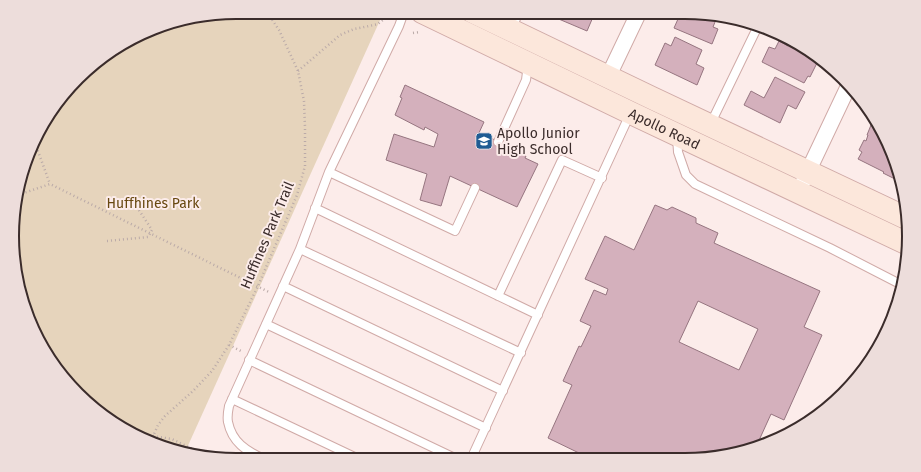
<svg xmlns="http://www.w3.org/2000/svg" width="921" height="472" font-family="'Fira Sans',sans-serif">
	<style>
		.green { fill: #e6d4bc }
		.building { fill: #d4b0bc; stroke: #967580; fill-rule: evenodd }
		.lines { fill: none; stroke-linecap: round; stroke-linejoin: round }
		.lane-casing { stroke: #d0aaa7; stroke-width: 10 }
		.street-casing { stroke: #d0aaa7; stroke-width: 17 }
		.secondary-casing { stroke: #d0aaa7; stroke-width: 24 }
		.path { stroke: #baaaa8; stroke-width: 2.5; stroke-dasharray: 1 3; stroke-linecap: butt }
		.lane { stroke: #fff; stroke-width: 8 }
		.street { stroke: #fff; stroke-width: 15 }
		.secondary { stroke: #fce7db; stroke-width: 22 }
		.labels { text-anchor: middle; stroke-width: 4; stroke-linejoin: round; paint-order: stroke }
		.street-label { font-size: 14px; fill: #3b2c2b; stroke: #fcecea }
		.poi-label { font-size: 14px; fill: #3b2c2b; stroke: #fcecea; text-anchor: start }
		.park-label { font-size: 14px; fill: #684810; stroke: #fcecea }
		.rim { fill: none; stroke: #3b2c2b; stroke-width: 2 }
	</style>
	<rect width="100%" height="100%" fill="#fcecea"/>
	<path class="green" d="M236 12H368L381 18 186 450 137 437 77 394 35 335 12 251 20 178 50 112 99 58 164 24Z"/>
	<path class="building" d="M556 12H598L595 18 593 17 587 31 554 17Z
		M680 12H699L717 17 713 27 718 29 712 44 674 28 678 19 677 18Z
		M675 37 702 50 696 64 704 68 697 85 655 65 665 43 671 46Z
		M791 40 818 61 810 77 808 76 804 83 762 62 769 47 775 49 779 41 788 46Z
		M775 77 805 92 796 109 788 105 780 123 744 105 751 91 764 98Z
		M405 85 484 122 478 135 486 139 487 136 526 156 525 158 538 164 517 207 450 176 441 206 420 200 427 174 386 160 394 134 434 147 438 134 425 127 424 130 395 115 402 98 400 97Z
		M871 125 876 128 891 153 889 156 894 159 897 164 899 181 883 173 884 172 858 159 862 152 859 150 864 140 866 141 868 135H867Z
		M655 205 667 210 672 207 696 218V223L718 233 714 243 820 291 804 327 822 335 784 420 771 414 756 447 714 458H586L578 455 579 453 548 438 572 385 563 381 579 346 581 347 591 326 580 321 594 290 606 295 608 289 585 279 605 236 634 250ZM698 301 758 329 739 370 679 342Z"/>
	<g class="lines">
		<defs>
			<path id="lane" d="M511 30 519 12
				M710 125 757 28
				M677 137 678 152 686 175 695 184 830 248 900 284
				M498 142 526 80 528 64
				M329 172 455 231 475 188
				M315 208 538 315
				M300 249 521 353
				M283 286 503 391
				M498 296 562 160 602 178
				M266 324 486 428
				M249 360 457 459
				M232 399 359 459
				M264 459C246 451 232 442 228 422 227 417 228 411 229 406L300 249 329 172 399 26 404 12
				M471 459 630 114"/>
			<path id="street" d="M608 77 639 12
				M804 180 849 85"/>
			<g id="secondary">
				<path id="s1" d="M422 12 631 113 908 244"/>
				<path d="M473 12 652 98 904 217"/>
			</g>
		</defs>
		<use href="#lane" class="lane-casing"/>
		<use href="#street" class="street-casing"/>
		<use href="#secondary" class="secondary-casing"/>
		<path class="path" d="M413 33 420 32
			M298 71 340 35 354 29 374 25 378 24 384 19
			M35 143 50 184
			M18 195 50 184 269 292
			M107 241 148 237 152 230 129 195
			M229 345 243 352
			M153 436 172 439 207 456
			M151 441 158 425 165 416 193 391 212 371 229 345 258 286 297 195 305 166V128L304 101 298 71 279 30 267 12"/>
		<use href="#lane" class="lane"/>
		<use href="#street" class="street"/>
		<use href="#secondary" class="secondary"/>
	</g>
	<defs>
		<symbol id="school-square" viewBox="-11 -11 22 22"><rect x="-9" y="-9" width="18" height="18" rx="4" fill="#1f5c93" stroke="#fcecea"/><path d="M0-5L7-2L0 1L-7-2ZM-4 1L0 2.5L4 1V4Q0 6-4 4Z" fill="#fff"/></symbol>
	</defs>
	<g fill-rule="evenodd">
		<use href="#school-square" x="474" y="131" width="20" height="20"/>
	</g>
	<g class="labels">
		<g class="street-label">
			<text dy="5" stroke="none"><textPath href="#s1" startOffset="269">Apollo Road</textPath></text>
			<text transform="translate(267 235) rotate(-67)" y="5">Huffines Park Trail</text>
		</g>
		<g class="poi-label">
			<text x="497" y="138">Apollo Junior<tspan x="497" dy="16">High School</tspan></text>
		</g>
		<g class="park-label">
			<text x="153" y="208">Huffhines Park</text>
		</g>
	</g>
	<path d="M0 0H921V472H0ZM236 19H685A217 217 0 0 1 902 236V236A217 217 0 0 1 685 453H236A217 217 0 0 1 19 236V236A217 217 0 0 1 236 19Z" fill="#eddddb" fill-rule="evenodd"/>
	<path class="rim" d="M236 19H685A217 217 0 0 1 902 236V236A217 217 0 0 1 685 453H236A217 217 0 0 1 19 236V236A217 217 0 0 1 236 19Z"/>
</svg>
